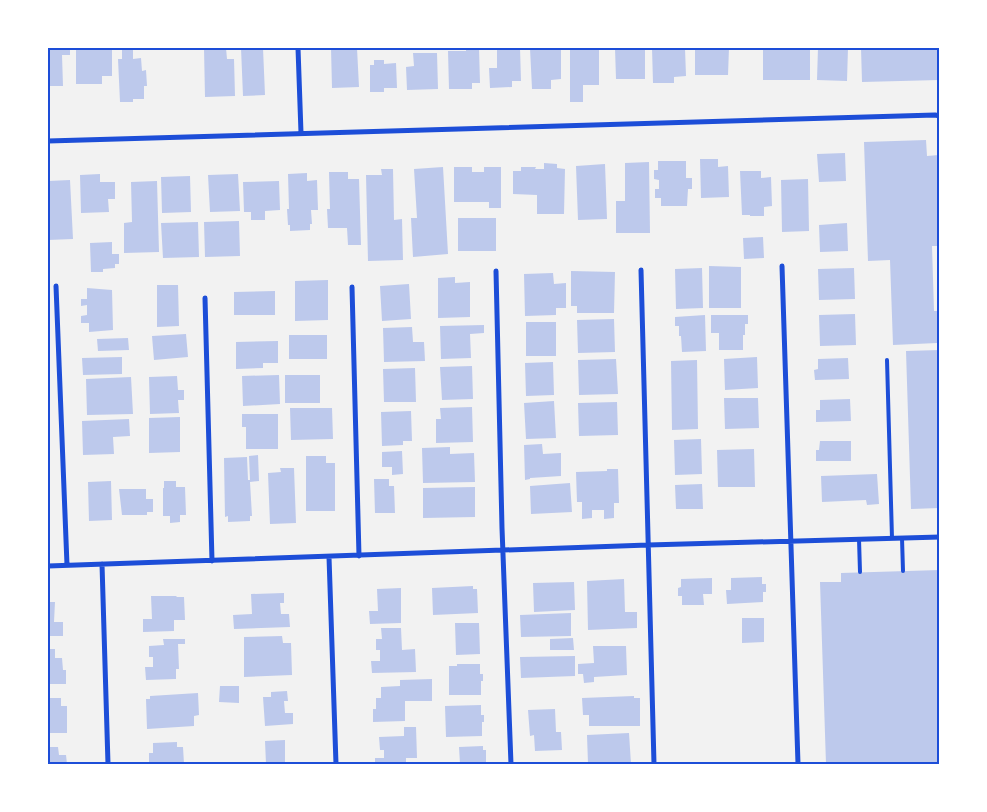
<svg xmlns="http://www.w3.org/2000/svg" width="987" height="812" font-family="Spectral,serif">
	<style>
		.building { fill: #bdc9ec }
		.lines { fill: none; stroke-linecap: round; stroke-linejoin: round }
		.service { stroke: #1d4ed8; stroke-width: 4 }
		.minor { stroke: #1d4ed8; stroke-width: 5 }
		.neatline { fill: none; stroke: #1d4ed8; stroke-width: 2 }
	</style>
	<rect width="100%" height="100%" fill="#f2f2f2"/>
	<path class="building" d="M48 48H70V55H62L63 86H48Z
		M76 48H112V76H102V84H76Z
		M204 48H226L227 59H234L235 96 205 97Z
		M241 48H263L265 95 243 96Z
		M331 48H357L359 87 332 88Z
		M466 48H479L480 83H472V89H449L448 51H466Z
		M497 48H520L521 81H512V87L490 88 489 68H497Z
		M530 48H561V79L551 80V89H532Z
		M570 48H599V85H583V102H570Z
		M615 48H645V79H616Z
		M652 48H685L686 76 674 77V83H653Z
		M695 48H729L728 75H695Z
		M763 48H810V80H763Z
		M818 48H848L847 81 817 80Z
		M861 48H938L939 80 862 82Z
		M122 49H133V59L141 58 142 71 146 70 147 86H144V99H133V102H120L118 59H122Z
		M413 53H437L438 89 407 90 406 67 414 66Z
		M374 60H384V64L396 63 397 88H384V92H370V65H374Z
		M926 140 927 156 939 155 940 246H932L934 311H940V323H937V343L893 345 890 260 868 261 864 142Z
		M845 153 846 181 819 182 817 154Z
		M700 159H718V167L728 166 729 197 701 198Z
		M658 161H686V178H692V189H688L687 206H661V198H655V189H659V180L654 179V170H658Z
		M649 162 650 233H616V201H625V163Z
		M544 163 557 164V168L565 169 564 214H537V195L513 194V171H521V167H536L535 169H544Z
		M605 164 607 219 578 220 576 166Z
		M443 167 448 254 413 257 411 218H417L414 169Z
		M454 167H472V172H484V167H501V208H489V202H454Z
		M381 169H393L394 220 402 219 403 260 368 261 366 175H382Z
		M740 171H761V178L771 177 772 206 764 207V216H750V215H742Z
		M329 172H348V179H359L361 245H348L347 228H328L327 209H330Z
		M307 173V181L317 180 318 210H311L312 224H310V230L290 231V225H288L287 209H289L288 174Z
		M100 174V182H115V199H108L109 212 81 213 80 175Z
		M238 174 240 211 210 212 208 175Z
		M190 176 191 212 162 213 161 177Z
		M808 179 809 231 782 232 781 180Z
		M70 180 73 239 48 240V181Z
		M157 181 159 252 124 253V223L132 222 131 182Z
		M279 181 280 210 265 211V220H251V212H244L243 182Z
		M458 218H496V251H458Z
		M239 221 240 256 205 257 204 222Z
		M198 222 199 257 163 258 161 223Z
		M847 223 848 251 820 252 819 225Z
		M763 237 764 258 744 259 743 238Z
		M112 242V254H119V264H115V268L103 269V272H91L90 243Z
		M709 266 741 267V308H709Z
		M702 268 703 308 676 309 675 269Z
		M854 268 855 299 819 300 818 269Z
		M571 271 615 272 614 313H577V306H571Z
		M553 273 554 284 566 283V308H556V315L525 316 524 274Z
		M455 277V283L470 282V317L438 318V278Z
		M328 280V320L295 321V281Z
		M409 284 411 319 382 321 380 286Z
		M157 285H178L179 326 157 327Z
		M87 288 112 290 113 330 89 332V323H81V316L87 315V305L81 306V299H87Z
		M275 291V315H234V292Z
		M855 314 856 345 820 346 819 315Z
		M705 315 706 351 682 352 681 336H679V326H675V317Z
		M711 315H748V324H745V335H743V350H719V333H711Z
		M614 319 615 352 578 353 577 320Z
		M526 322H556V356H526Z
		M484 325V333L470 334 471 358 441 359 440 326Z
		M412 327 413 342H424L425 361 384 362 383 328Z
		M186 334 188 357 154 360 152 336Z
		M289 335H327V359H289Z
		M128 338 129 350 98 351 97 339Z
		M278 341V363H263V368L236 369V342Z
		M940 350V508L911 509 906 351Z
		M122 357V374L83 375 82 358Z
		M757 357 758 388 725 390 724 359Z
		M848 358 849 379 815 380 814 370 818 369V359Z
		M616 359 618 394 579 395 578 360Z
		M697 360 698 429 672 430 671 361Z
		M553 362 554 395 526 396 525 363Z
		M472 366 473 399 442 400 440 367Z
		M415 368 416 402H384L383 369Z
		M279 375 280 404 243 406 242 376Z
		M285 375H320V403H285Z
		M177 376 178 390H184V400H178L179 413 150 414 149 377Z
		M131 377 133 414 87 415 86 379Z
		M724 398H758L759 428 725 429Z
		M850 399 851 421 816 422V410H820V400Z
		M554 401 556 438 526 439 524 403Z
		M617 402 618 435 579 436 578 403Z
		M472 407 473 442 436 443V419H441L440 408Z
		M290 408H332L333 439 291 440Z
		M411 411 412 441H403V445L382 446 381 412Z
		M242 414H278V449H246V427H242Z
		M180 417V452L149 453V418Z
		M129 419 130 436 113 437 114 454 83 455 82 421Z
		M701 439 702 474 675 475 674 440Z
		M820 441H851V461H816V450H819Z
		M542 444 543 454 561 453V476L530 478V479L525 480 524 445Z
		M450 447V454L474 453 475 482 423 483 422 448Z
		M754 449 755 487H718L717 450Z
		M402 451 403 474 392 475V467H382V452Z
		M258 455 259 481 250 482 252 516H250V521L228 522V516L225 517 224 458 247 457 248 480H250L249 456Z
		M306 456H326V463H335V511H306Z
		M280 468H294L296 523 270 524 268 473 281 472Z
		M607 469H618L619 503H614V518L604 519V510H592V518L582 519V502H577L576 472 607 471Z
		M877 474 879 504 867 505 866 500 822 502 821 476Z
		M374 479H389V486H394L395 513H375Z
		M111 481 112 520 89 521 88 482Z
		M164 481H176V487H185L186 515H180V522L170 523V516H163V488H164Z
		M570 483 572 512 531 514 530 486Z
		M702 484 703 509H676L675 485Z
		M475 487V517L423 518V488Z
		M119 489H146V499H153V512H147V515H122Z
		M940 570V764H826L820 582H841V573Z
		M762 577V584H766V592H763V602L727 604 726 590H731V578Z
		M712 578V594H703L704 605H682V596H678V588L681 587V579Z
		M624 579 625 612H637V628L588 630 587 581Z
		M574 582 575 610 534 612 533 583Z
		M473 586V589H477L478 613 433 615 432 588Z
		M401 588V623L370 624 369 611H378L377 589Z
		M284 593V603H280L281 614H289L290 627 234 629 233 615 252 614 251 594Z
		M151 596H176L177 597H184L185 620H174V631L143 632V619H152Z
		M48 602H55L54 622H63V636H48Z
		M571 613V636L521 637 520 615Z
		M742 618H764V642L742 643Z
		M455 623H479L480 654 456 655Z
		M381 628H401L402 650 415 649 416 672 372 673 371 661H380V650H376V639H382Z
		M282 636 283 643H291L292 675 244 677V637Z
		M573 638 574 650H550V639Z
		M163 639H185V644H178L179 669H176V679L146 680 145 667H153V657H149V646L164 645Z
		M593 646H626L627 675 594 677V682L584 683 583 674H578V664L594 663Z
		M48 649H55V658H62L63 670H66V684H48Z
		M575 656V676L521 678 520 657Z
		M457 664H480V674H483V681H481V695H449V666H457Z
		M432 679V701H405V721L373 722V709H376V698H381V687L400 686V680Z
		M220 686H239V703L219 702Z
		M287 691 288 701H284L285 713H293V724L265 726 263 697H271V692Z
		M198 693 199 715 194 716V726L147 729 146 699H150V696Z
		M634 696V698H640V726H589V715H583L582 698Z
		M48 698H61V706H67V733H48Z
		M481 705V715H484V722H482V736L446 737 445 706Z
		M555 709 556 732H561L562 750 535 751 534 735 530 736 528 710Z
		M404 727H416L417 758H406V764H375V758H384V750H380L379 737 404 736Z
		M629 733 631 764H588L587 735Z
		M285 740V762H292V764H266L265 741Z
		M177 742V747H183L184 764H149V753H153V743Z
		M483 746V750H486V764H460L459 747Z
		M48 747H58L59 755H66L67 764H48Z"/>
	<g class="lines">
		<path class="service" d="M887 360 892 538
			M902 538 903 571
			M859 539 860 572"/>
		<path class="minor" d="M298 48 301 133
			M48 141 935 115 940 116
			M782 266 798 764
			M641 270 654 764
			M496 271 502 528 511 764
			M56 286 67 565
			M352 287 359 556
			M205 298 212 561
			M329 557 336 764
			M102 564 108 764
			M48 566 648 545 940 537"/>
	</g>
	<rect width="987" height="812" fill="none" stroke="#ffffff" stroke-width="98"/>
	<rect x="49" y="49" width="889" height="714" class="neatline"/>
</svg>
